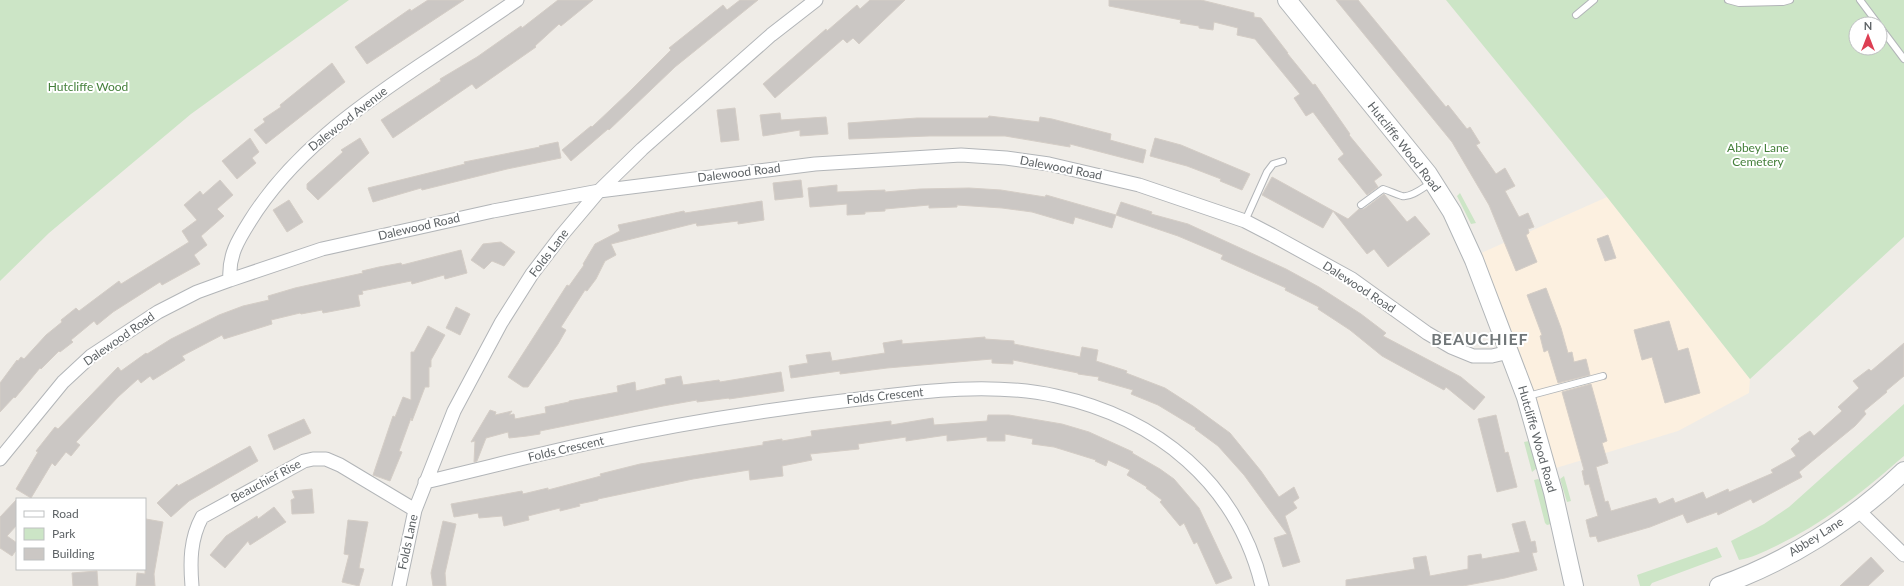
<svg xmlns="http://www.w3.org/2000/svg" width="1904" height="586" font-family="Lato,sans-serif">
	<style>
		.commercial { fill: #fcf0e0 }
		.green { fill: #cce5c6; fill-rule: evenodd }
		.building { fill: #cbc7c4; stroke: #d4cdc6 }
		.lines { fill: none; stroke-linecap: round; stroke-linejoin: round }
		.lane-casing { stroke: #b2b5b8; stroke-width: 8 }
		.street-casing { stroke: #b2b5b8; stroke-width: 15 }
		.secondary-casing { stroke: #b1b5b8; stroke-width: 20 }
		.lane { stroke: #fff; stroke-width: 6 }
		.street { stroke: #fff; stroke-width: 13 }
		.secondary { stroke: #fff; stroke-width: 18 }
		.labels { text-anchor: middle; stroke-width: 4; stroke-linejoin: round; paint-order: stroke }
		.park-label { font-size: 12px; fill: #45803b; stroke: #fff }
		.street-label { font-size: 12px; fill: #5e6366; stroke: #fff }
		.district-label { font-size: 16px; font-weight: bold; letter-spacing: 1px; fill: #707678; stroke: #fff }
	</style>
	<rect width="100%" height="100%" fill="#efece7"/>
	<path class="commercial" d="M1607 197 1750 379 1749 393 1678 431 1556 468 1552 466 1511 331 1479 254Z"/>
	<path class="green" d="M0 0H349L191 114 49 233 0 281Z
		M1446 0H1904V237L1750 379 1607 197ZM1856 24H1880V48H1856Z
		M1460 193 1476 223 1471 224 1457 196Z
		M1904 404V456L1898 461C1861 494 1820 525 1776 546 1763 552 1752 558 1739 560L1731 541 1764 524 1789 507Z
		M1529 441 1537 468 1532 472 1524 442Z
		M1564 476 1571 501 1567 502 1560 479Z
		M1538 479 1541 481 1551 524 1547 525 1545 523 1534 480Z
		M1717 547 1722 557 1652 583 1650 586H1640L1637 575Z"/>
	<path class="building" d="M428 0H464L367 64 355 47 410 9 411 11Z
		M558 0H593L561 26 559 24 535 46 536 47 476 89 472 84 393 138 381 120 441 81 440 79 477 57 521 26 522 28Z
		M740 0H758L675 67 609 130 608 129 571 161 562 150 591 126 592 127 629 92 671 50 669 48 723 5 727 10Z
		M870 0H905L859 44 853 38 847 43 843 39 775 98 763 84 826 29 827 31 857 5 860 9Z
		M1109 0H1201L1254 13V17L1261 18 1288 53H1287L1313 85 1315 84 1350 134 1349 135 1382 175 1374 181 1378 187 1367 195 1338 159 1344 154 1313 112 1306 116 1294 98 1300 94 1255 39 1237 35 1238 28 1214 22 1213 30 1199 28V26L1180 23 1181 20 1109 6Z
		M1336 0H1358L1446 107 1448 105 1467 129 1470 127 1480 143 1476 145 1496 174 1505 168 1515 186 1505 191 1519 217 1528 213 1534 227 1528 229 1529 233 1526 235 1537 262 1516 271 1489 205 1452 142Z
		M332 63 345 82 266 144 254 130 265 122 263 119 281 107 280 105Z
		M735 108 739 140 721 142 717 110Z
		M780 113 781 120 826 117 828 134 800 136V130L763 136 760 115Z
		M989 116 1039 122 1040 117 1052 119 1111 134 1110 140 1146 150 1143 163 1070 144V147L1005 136H929L849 139 848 123 917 118H988Z
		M250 138 259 152 252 158 256 163 237 179 222 161Z
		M360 138 369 153 318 200 307 189V184L343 152 341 150Z
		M1155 138 1181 145 1250 174 1242 190 1220 181 1221 179 1187 166 1150 156Z
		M558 142 561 158 507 169 422 190 421 188 373 202 368 188 465 164 464 162 540 147 539 146Z
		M1272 177 1348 219 1359 209H1364L1384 194 1407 222 1415 216 1430 234 1388 267 1374 249 1367 254 1333 211 1323 228 1262 195Z
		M220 180 233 195 217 209 224 216 201 236 207 245 194 255 200 264 162 285 160 282 113 312 97 325 94 321 71 340 73 342 60 352 59 351 41 369 40 368 15 398 14 397 0 412V383L17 360 18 361 21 357 24 359 46 335 62 322 61 320 76 308 79 311 119 281 121 284 189 242 182 231 197 220 184 205 200 191 203 195Z
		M801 180 803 197 775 200 773 183Z
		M837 185V192L885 190V192L920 189 969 188 1001 190 1045 197 1046 195 1116 215 1112 228 1075 217 1073 224 1032 212 1002 208 957 205V207L929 208V205L885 209V211L865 212V214L847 215V204L810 207 808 188Z
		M289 200 303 222 287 232 273 210Z
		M762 201 764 220 738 224V221L697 226 696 223 611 244 616 255 605 261 596 279 587 291 585 290 561 327 566 330 558 344 528 387H523L508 377 567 285 569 286 584 265 583 264 595 244 620 231 618 225 684 211 685 213Z
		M1121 202 1152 212 1151 214 1188 224 1286 269 1319 287 1361 314 1386 333 1383 336 1461 377 1485 397 1474 410 1446 387 1444 390 1382 356 1350 330 1318 309 1319 307 1285 290 1286 288 1221 259 1223 255 1178 236 1116 215Z
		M1608 235 1616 258 1605 261 1597 239Z
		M501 242 515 252 504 266 492 261 484 269 471 260 483 244Z
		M461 250 467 273 445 279 444 275 412 284 411 281 362 291 363 294 358 295 360 306 323 313 322 310 301 314 300 313 271 320 272 324 224 339 222 335 182 356 185 360 153 380 150 376 141 383 138 379 118 397 76 442 80 445 71 456 66 452 55 466 52 463 31 498 16 489 38 452 36 451 55 427 58 429 118 367 121 371 146 353 147 354 171 339 219 315 243 306 269 300 268 296 295 288 363 273 362 271 379 267 401 263 402 265Z
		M1546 288 1561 328 1568 353 1572 352 1574 362 1586 359 1590 375 1558 383 1548 350 1544 352 1540 336 1542 335 1527 295Z
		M456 307 470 314 460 335 446 328Z
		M1669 321 1678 351 1688 348 1700 393 1665 403 1652 357 1642 360 1634 330Z
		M428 326 445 335 431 360V367H429V387H425L412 421 411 418 399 451 402 452 390 481 373 475 393 416 395 417 403 397 411 400V352H414Z
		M985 337V339L1014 341V344L1080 357 1082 347 1098 350 1096 361 1127 371 1126 373 1165 388 1193 406 1230 433 1261 471 1279 497 1294 487 1299 498 1293 502 1297 508 1285 516 1300 562 1283 567 1274 538 1287 534 1244 475 1218 446 1195 429 1196 428 1158 405 1131 394 1133 390 1098 380 1099 377 1078 374V373L1013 360V364L992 363V359L887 368 840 374V371L791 378 789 366 808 363 806 355 830 352 832 361 885 353 883 343 902 340V344Z
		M1904 343V376L1886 391 1887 392 1864 411 1866 414 1855 426 1799 472 1802 477 1753 503 1751 499 1718 515 1717 512 1687 523 1683 514 1650 527 1598 542 1596 536 1590 537 1586 520 1598 516 1589 484 1585 485 1582 471 1584 470 1562 392 1591 384 1607 441 1602 443 1608 463 1596 467 1605 502 1608 501 1611 511 1656 498 1659 504 1673 498 1675 503 1703 492 1706 499 1728 489 1729 492 1773 473 1771 470 1796 456 1791 449 1800 441 1798 439 1810 431 1814 436 1842 411 1838 407 1859 388 1853 381 1869 369 1871 371Z
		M781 372 784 391 729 399V398L697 402V400L663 406 540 431V434L527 436 509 438 508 432 486 438 477 461 474 462 475 441 471 442 490 410 496 412 495 415 512 411 509 415 514 414 515 419 546 413 545 407 569 402V401L618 392 617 386 635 382 636 391 666 384 665 379 681 376 683 385 719 380 720 382Z
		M988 415H1009L1062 424 1089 432 1133 452 1132 453 1160 469 1174 479 1199 508 1232 578 1216 584 1197 542 1194 544 1184 523 1180 526 1160 502 1162 500 1146 488 1147 487 1127 475 1130 470 1108 460 1106 466 1095 461 1096 460 1054 447 1032 444 1033 439 1005 434V441H987V437L947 441V435L906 441V437L858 444 859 449 810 454 812 460 782 466 783 476 750 480 749 470 693 479 598 499V500L579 504 580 506 560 511V508L528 516 529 520 504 526 502 516 479 518 478 513 454 517 451 504 522 491 523 494 548 488V490L601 476 600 474 640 464 763 445V442L782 439V441L812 436 811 431 891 421V425L933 418 934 425 987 421Z
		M1496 415 1505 453 1508 452 1517 487 1497 492 1478 419Z
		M304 419 311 433 274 450 268 435Z
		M250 446 258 461 189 501 171 517 157 503 177 484 178 486Z
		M312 489 314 513 292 514 291 500 295 498 292 491Z
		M17 499V525L7 536 17 543V549L12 556 0 548V517Z
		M274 507 286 522 250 545 248 541 225 568 210 555 226 536 257 516 258 519Z
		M146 519 163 522 154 574 155 586H136L137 573 145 574Z
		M348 520 368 522 359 568 364 569 359 586 342 582 349 555 344 554Z
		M443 521 456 524 445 573 446 586H433L431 573Z
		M1525 521 1531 542 1535 541 1537 552 1532 553 1537 570 1505 578 1463 586H1346V580L1415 569 1413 558 1426 556 1430 576 1468 569V556L1481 554 1482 559 1520 552 1512 524Z
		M1871 557 1884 571 1868 586H1840Z
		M97 571 98 586H73L72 573Z"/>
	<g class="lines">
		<defs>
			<path id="lane" d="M1728 0 1739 3 1783 2 1790 0
				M1860 0 1878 24
				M1576 15 1594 0
				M1880 27 1904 59
				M1361 205 1383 189C1390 191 1395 194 1402 196 1411 198 1424 187 1431 183
				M1245 221 1267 172 1273 164 1283 161
				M1528 396 1603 376"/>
			<path id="street" d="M230 280C228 256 238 240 250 221 291 155 355 109 419 66 452 44 485 22 517 0
				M0 459 63 382 91 356 158 312 197 292 230 280 322 249 493 211 599 191 815 164 961 155 1006 158 1049 164 1139 185 1245 221 1272 235 1352 279 1427 333 1451 347 1473 356H1492L1509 352
				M425 482C481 469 538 454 594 442 681 423 771 409 859 399 923 391 993 382 1056 396 1157 418 1237 483 1262 586
				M1858 510 1904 555
				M192 586C190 562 190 539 202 517L304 461 313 459H326L340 465 415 510
				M399 586 415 510 454 411 501 323 532 274 561 236 599 191 642 149 771 35 816 0"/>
			<path id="secondary" d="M1287 0 1428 174 1452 212 1474 260 1526 397 1553 492 1574 586
				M1719 586C1787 562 1852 521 1904 471"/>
		</defs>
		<use href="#lane" class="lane-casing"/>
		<use href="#street" class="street-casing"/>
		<use href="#secondary" class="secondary-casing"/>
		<use href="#lane" class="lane"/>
		<use href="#street" class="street"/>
		<use href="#secondary" class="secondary"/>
	</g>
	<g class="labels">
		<g class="park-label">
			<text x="88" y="91">Hutcliffe Wood</text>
			<text x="1758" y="152">Abbey Lane<tspan x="1758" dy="14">Cemetery</tspan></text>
		</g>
		<g class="street-label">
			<text transform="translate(348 119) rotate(-38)" y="4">Dalewood Avenue</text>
			<text transform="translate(1404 147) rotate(52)" y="4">Hutcliffe Wood Road</text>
			<text transform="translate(1061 168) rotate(11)" y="4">Dalewood Road</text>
			<text transform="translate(739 173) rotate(-7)" y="4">Dalewood Road</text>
			<text transform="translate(419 227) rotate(-13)" y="4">Dalewood Road</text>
			<text transform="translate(549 253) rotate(-53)" y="4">Folds Lane</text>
			<text transform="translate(1359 287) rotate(33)" y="4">Dalewood Road</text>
			<text transform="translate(119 339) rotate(-35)" y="4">Dalewood Road</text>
			<text transform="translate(885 396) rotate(-6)" y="4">Folds Crescent</text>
			<text transform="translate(1537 439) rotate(74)" y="4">Hutcliffe Wood Road</text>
			<text transform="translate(566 449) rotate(-13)" y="4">Folds Crescent</text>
			<text transform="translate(266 481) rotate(-28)" y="4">Beauchief Rise</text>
			<text transform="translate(1816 537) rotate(-32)" y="4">Abbey Lane</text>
			<text transform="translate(408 542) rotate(-78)" y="4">Folds Lane</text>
		</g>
		<g class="district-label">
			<text x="1480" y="345">BEAUCHIEF</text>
		</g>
	</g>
	<rect x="16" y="498" width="130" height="72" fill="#ffffff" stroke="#bfc1c2"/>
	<rect x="24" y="511" width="20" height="6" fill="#ffffff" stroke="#bfc1c2"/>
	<text x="52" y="518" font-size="12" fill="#5e6366">Road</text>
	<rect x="24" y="528" width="20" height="12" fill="#cce5c6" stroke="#bfc1c2"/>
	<text x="52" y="538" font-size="12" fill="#5e6366">Park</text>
	<rect x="24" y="548" width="20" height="12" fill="#cbc7c4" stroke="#bfc1c2"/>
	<text x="52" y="558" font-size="12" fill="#5e6366">Building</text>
	<g transform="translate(1868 36)"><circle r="19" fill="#ffffff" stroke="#bfc1c2"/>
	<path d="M0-3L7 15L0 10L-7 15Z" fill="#dd3f53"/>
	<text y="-6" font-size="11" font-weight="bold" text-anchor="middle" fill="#5e6366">N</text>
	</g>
</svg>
